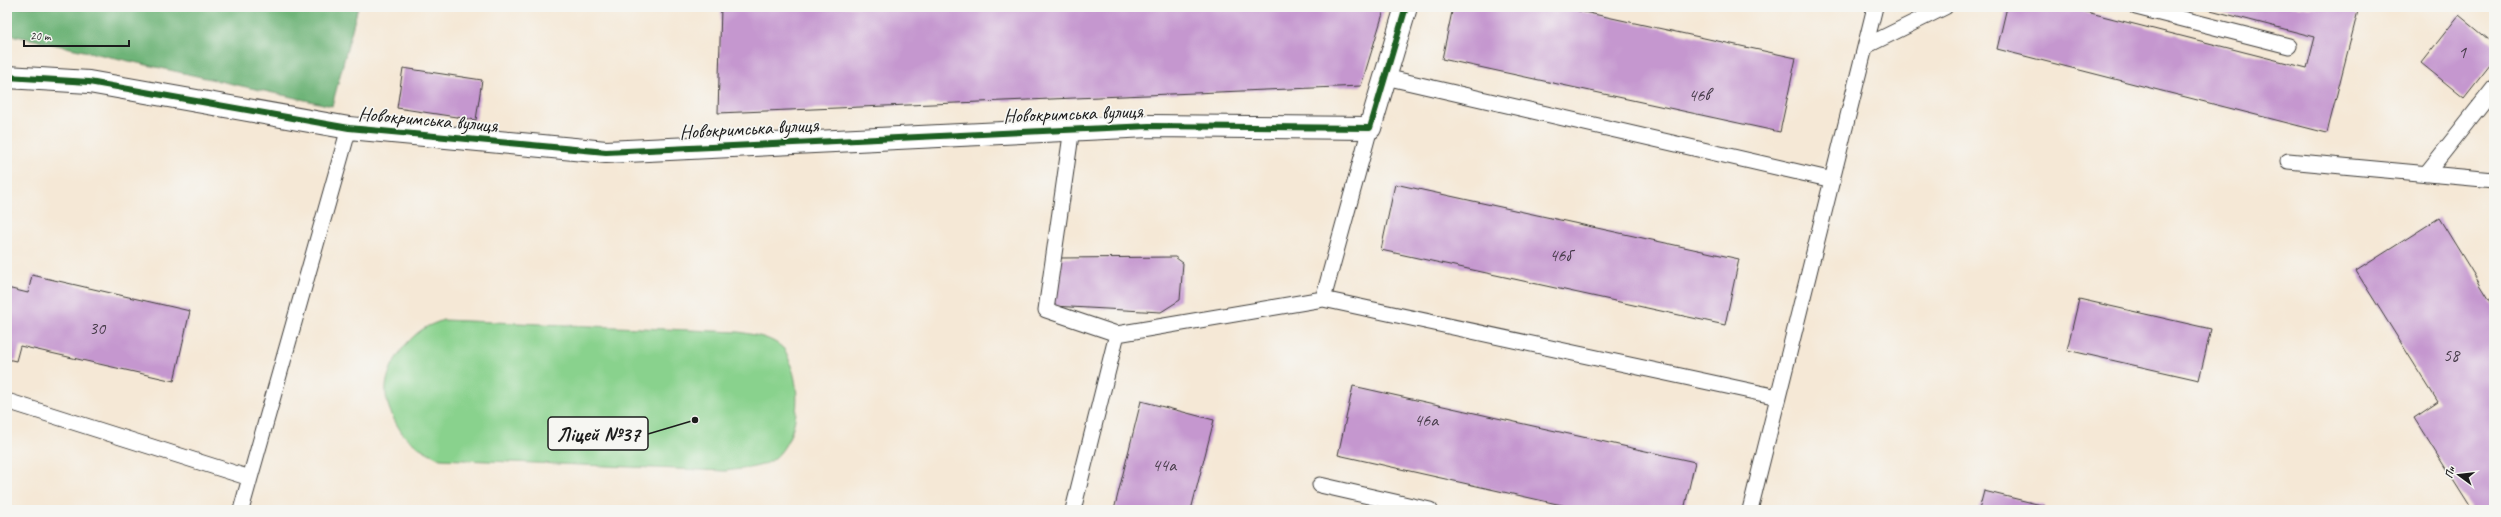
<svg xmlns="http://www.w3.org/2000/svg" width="2501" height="517" viewBox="0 0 2501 517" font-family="Caveat,sans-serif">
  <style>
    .green { fill: #89d28d; stroke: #527754 }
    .forest { fill: #6eb478; stroke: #45684a }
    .building { fill: #c597cf }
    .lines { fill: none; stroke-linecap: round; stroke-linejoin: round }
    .service-casing { stroke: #3d3b38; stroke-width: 17 }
    .minor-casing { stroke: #3d3b38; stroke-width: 24 }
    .service { stroke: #fff; stroke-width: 15 }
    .minor { stroke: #fff; stroke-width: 22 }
    .cycleway-casing { stroke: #f6f6f2; stroke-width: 8 }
    .cycleway { stroke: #1b5e20; stroke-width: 6 }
    .labels { text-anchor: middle; stroke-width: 3.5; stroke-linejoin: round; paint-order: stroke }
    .number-label { font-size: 18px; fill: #463b49 }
    .street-label { font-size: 20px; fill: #1c1c1c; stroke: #f6f6f2 }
    .leader { fill: none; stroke: #1c1c1c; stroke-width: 1.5 }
    .callout-dot { fill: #1c1c1c; stroke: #f6f6f2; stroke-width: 1.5 }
    .callout { fill: #f6f6f2; stroke: #1c1c1c; stroke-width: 1.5 }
    .callout-label { font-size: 21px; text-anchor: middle; font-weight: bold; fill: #1c1c1c }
  </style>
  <rect width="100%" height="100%" fill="#f6f6f2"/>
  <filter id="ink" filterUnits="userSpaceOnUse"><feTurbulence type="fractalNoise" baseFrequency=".025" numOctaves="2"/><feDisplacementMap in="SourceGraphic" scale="8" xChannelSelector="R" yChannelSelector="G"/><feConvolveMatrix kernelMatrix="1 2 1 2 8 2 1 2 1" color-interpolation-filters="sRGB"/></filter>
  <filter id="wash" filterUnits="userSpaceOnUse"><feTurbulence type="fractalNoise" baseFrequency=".012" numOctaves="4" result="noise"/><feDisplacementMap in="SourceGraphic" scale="16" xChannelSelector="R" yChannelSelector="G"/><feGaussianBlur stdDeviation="0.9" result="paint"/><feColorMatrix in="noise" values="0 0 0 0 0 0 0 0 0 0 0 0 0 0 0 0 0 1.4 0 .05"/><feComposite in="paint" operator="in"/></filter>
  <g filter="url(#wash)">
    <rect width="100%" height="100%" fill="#f5e8d6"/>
    <path class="green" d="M443,320l296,12c16,3 33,5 45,17 3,4 5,10 6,14 12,28 9,73 -15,95 -10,10 -36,11 -50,13l-285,-12c-13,-7 -28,-14 -38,-26 -8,-12 -18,-31 -16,-46 2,-22 19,-46 37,-58 6,-4 13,-6 20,-9z"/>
    <path class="forest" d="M7,7h351l-26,99 -325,-72z"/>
    <g id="blocks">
      <path class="building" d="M721,7h664l-24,79 -643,27z
        M1453,7h108l235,51 -16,74 -338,-73z
        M2007,7h60l240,61 8,-31 -116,-30h160l-32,126 -330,-84z
        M2459,15l35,29v16l-30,38 -43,-35z
        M403,68l79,12 -6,40 -79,-12z
        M1395,184l344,75 -14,66 -344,-75z
        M2439,218l55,89v203h-22l-58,-92 24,-16 -82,-131z
        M1175,257l8,6 -3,37 -19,12 -109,-6 8,-48z
        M32,275l158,36 -16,70 -154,-35 -4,15 -9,-2v-71l21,5z
        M2079,299l132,30 -12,51 -132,-30z
        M1353,386l342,76 -11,48h-100l-246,-55z
        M1141,401l73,19 -23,90h-77z
        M1984,491l61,15 -1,4h-65z"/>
    </g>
  </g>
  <g filter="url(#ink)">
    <use href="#blocks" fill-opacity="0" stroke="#3d3b38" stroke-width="1"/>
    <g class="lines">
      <defs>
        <path id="service" d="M2136,7l153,39
          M1866,46l79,-39
          M1385,77l448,103
          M1072,128l-26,182 71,24
          M1370,128l-47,171 455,98
          M2288,161l206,19
          M2426,174l68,-86
          M7,401l243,77 99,-350
          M1320,485l110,25
          M241,510l9,-32
          M1073,510l44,-176 206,-35
          M1750,510l125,-503"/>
        <path id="minor" d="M7,77l82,5 260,46 257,24 543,-26 221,2 36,-121"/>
      </defs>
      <use href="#service" class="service-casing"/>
      <use href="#minor" class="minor-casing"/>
      <use href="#service" class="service"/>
      <use href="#minor" class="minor"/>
      <defs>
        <path id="cycleway" d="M7,77l82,5 260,46 257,24 543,-26 221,2 36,-121"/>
      </defs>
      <use href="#cycleway" class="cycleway-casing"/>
      <use href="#cycleway" class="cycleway"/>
    </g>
  </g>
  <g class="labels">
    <g class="number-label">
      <text x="2462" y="58">1</text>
      <text x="1699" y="101">46в</text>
      <text x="1560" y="261">46б</text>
      <text x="97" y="334">30</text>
      <text x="2451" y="361">58</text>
      <text x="1426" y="426">46а</text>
      <text x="1164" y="471">44а</text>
    </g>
    <g class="street-label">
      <text transform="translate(1073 113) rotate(-2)" y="7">Новокримська вулиця</text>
      <text transform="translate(428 119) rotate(5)" y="7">Новокримська вулиця</text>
      <text transform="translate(749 128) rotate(-3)" y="7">Новокримська вулиця</text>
    </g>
  </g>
  <path class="leader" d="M695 420L648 434"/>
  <circle class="callout-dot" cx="695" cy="420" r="4"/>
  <rect class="callout" x="548" y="417" width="100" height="33" rx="4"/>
  <g class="callout-label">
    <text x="598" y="441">Ліцей №37</text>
  </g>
  <rect width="2501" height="517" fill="none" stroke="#f6f6f2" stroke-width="24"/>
  <g transform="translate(2459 475) rotate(285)" stroke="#f6f6f2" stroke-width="3" paint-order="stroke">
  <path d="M0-3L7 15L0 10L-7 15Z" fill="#1c1c1c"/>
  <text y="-6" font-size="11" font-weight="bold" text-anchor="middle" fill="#1c1c1c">Пн</text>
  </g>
  <path d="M24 40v6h105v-6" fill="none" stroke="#1c1c1c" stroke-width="2"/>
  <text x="30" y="40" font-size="12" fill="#1c1c1c" stroke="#f6f6f2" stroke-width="3" paint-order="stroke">20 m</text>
</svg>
